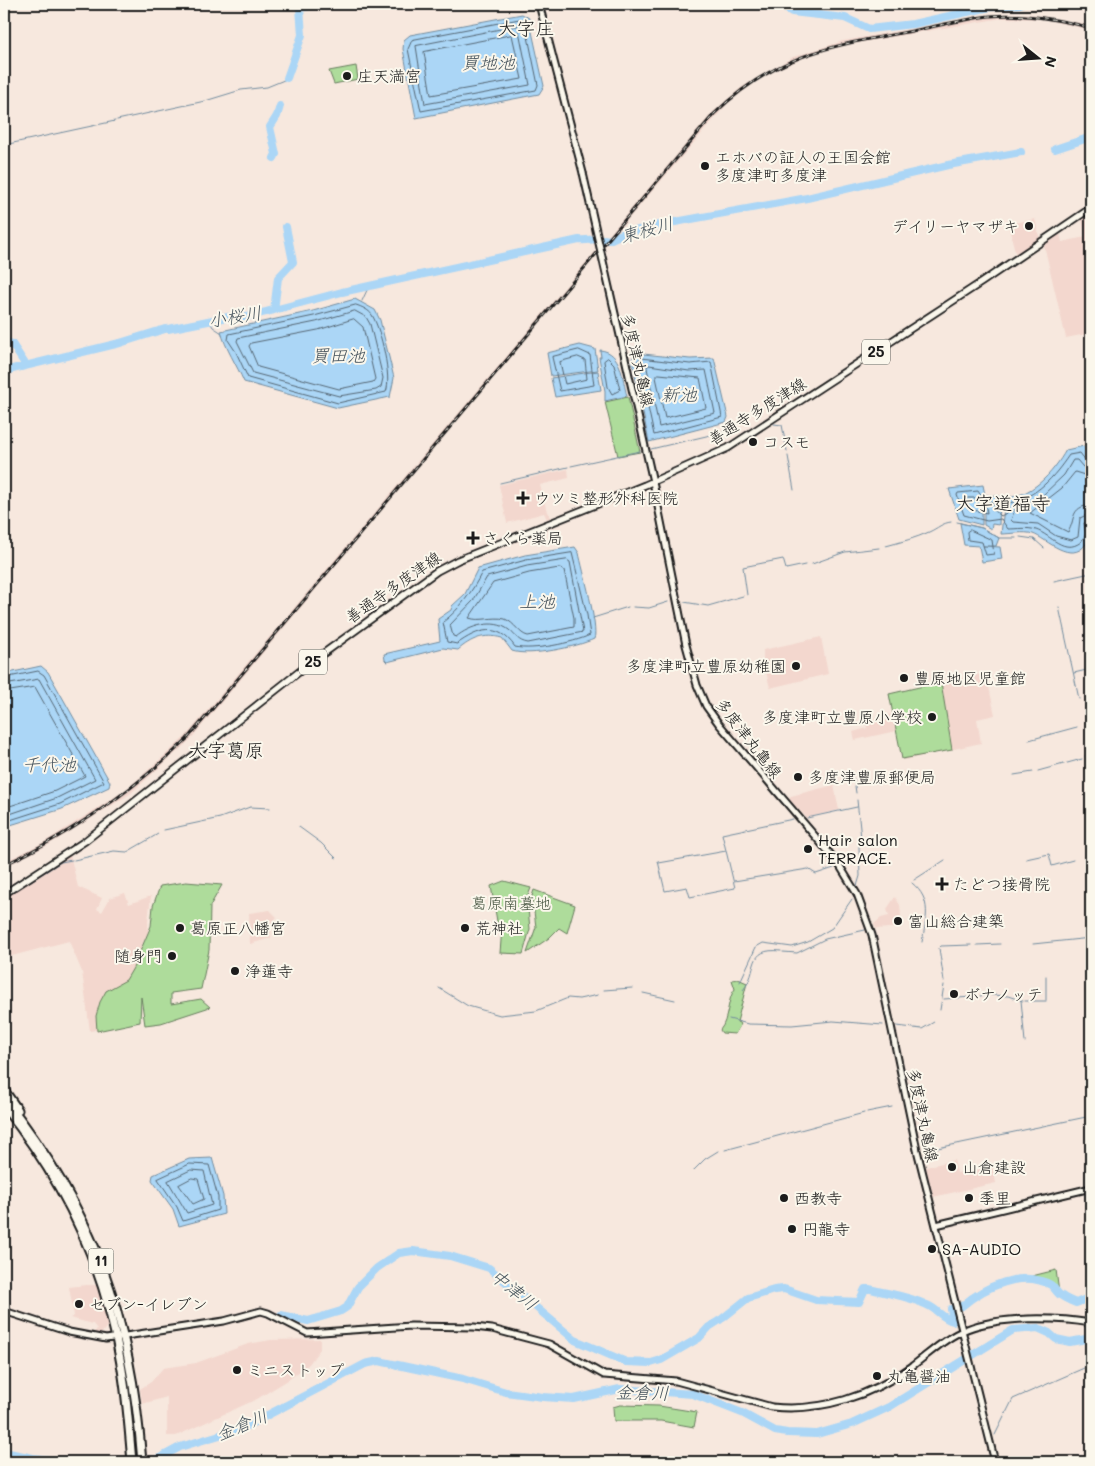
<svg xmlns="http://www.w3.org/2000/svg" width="1095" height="1466" viewBox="0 0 1095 1466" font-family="Mali,'Klee One',sans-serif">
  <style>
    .built { fill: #f3d7ce }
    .green { fill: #aedc9b; stroke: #657c5c }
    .water { fill: #abd6f6; stroke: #728c9f }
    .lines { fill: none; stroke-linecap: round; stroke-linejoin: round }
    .shore { stroke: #556673; stroke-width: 1 }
    .stream { stroke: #728c9f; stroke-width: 1 }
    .river { stroke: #abd6f6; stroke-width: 8 }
    .secondary-casing { stroke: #1c1c1c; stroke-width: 9 }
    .primary-casing { stroke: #1c1c1c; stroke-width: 9 }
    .highway-casing { stroke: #1c1c1c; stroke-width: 11 }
    .secondary { stroke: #fbf7ec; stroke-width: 5 }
    .primary { stroke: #fbf7ec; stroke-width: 5.5 }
    .highway { stroke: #fbf7ec; stroke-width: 7 }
    .rail-casing { stroke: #1c1c1c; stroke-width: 3 }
    .rail { stroke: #fbf7ec; stroke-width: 1; stroke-dasharray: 4; stroke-linecap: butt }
    .secondary-bridge-casing { stroke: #1c1c1c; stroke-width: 9; stroke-linecap: butt }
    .secondary-bridge { stroke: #fbf7ec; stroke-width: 5 }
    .poi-dot { fill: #1c1c1c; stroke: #fbf7ec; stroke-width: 2 }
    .labels { text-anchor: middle; stroke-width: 4; stroke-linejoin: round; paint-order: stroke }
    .shield { fill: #fbf7ec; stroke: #5f5e5a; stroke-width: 1 }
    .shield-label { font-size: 15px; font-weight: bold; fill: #1c1c1c }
    .poi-label { font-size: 16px; fill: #1c1c1c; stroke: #fbf7ec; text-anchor: start }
    .street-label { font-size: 16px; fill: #1c1c1c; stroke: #fbf7ec }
    .park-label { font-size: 16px; fill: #485642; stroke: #fbf7ec }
    .water-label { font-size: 18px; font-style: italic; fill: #47545d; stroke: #fbf7ec }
    .quarter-label { font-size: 19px; fill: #1c1c1c; stroke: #fbf7ec }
  </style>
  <rect width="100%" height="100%" fill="#f7e8de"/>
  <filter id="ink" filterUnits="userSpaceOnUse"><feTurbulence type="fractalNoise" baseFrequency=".02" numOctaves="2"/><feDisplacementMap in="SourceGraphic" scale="10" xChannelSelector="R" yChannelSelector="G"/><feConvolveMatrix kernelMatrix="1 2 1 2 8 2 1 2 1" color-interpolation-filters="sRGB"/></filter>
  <g filter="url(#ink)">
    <path class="built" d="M1029,14l62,11v5l-48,-11 -41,-1 -157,27 -33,9 -34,15 -18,9 -32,25 -193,224 -346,414 -59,53 -82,51 -44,22v-5l42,-21 81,-52 58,-52 528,-625 29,-25 51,-30 50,-16 145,-26z
      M1091,213v120l-25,5 -22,-93 16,-11 2,8 23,-5 -3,-18z
      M1035,219l5,21 -24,15 -8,-31z
      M568,469l1,9 -29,7 7,27 4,5 -4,2 -3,-6 -37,10 -8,-38z
      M821,637l7,37 -58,14 -7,-29v-9z
      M986,673l9,42 -18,4 4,24 -77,17 -8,-29 -41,9 -2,-8 14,-4 -2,-8 28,-6 -4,-20z
      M834,785l5,25 -32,8 -18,-18 2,-4z
      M70,855l8,32 24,11 -5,11 5,3 8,-14 15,-5 4,11 22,-8 -3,24 2,57 -14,14 4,31 -50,9 -8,-59 -13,-31 -65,17v-61z
      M895,897l5,8 2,22 -26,2 -2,-5 7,-6 8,-2 -2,-7z
      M270,910l7,7 -6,6v15l-21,6 -1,-31z
      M954,1160l3,13 36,-6 3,16 -63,14 -7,-30z
      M86,1285h11l11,40 -8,10 -7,-1 4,-5 -4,-5 -23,-6 4,-2 -5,-29z
      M320,1339v10l-11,15 -21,16 -31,19 -81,37h-9v-39l-25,7 -2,-15 11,-7 12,-14 33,-5 52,-19 23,-4z"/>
    <path class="green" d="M356,66l2,13 -24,5 -5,-13z
      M628,397l12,55 -22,4 -13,-54z
      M941,682l11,68 -50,9 -13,-65z
      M504,881l27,7 -4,10 3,31 -7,25 -23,-1 2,-25 -4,-1 -7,-41z
      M186,882l36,3 -12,21 -1,44 -8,39 -30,4v11l30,-5 9,8 -49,16 -16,2 -4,-28 -1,25 -43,9 -1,-15 4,-14 6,-11 20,-11 7,-12 18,-42 2,-20 7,-20z
      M534,890l41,15 -8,28 -8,-5 -10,10 -22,15 9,-26 -4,-31z
      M738,979l9,4 -10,39 4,2 -6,10 -13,-1 -2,-3c9,-10 7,-32 15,-41l-3,-9z
      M1056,1270l3,23 -10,-9 -18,-6 1,-2z
      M620,1405l39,1 38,6 -3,15 -33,-6h-47l-1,-14z"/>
    <path class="water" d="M522,14l7,4 15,68 -5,8 -123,24 -13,-69 1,-9 6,-5z
      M355,299l20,11 5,10 14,58 -4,19 -52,11 -94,-26c-7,-17 -19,-34 -23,-51l92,-20z
      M580,345l15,4 3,21 -47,6 -4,-23z
      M600,350c22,2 22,28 27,46l-22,5v-10l-6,-34h2z
      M634,353l56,6 24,-1 14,59 -2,5 -77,20 -17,-82z
      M598,371l3,19 -46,7 -4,-19z
      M1084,446l7,16v60c-5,6 1,15 -5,22 -15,21 -39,-5 -53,-10 -9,-3 -22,0 -32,0l3,-26 -4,-2 2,-8c29,0 51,-25 64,-48z
      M983,485l2,10 -3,2v28l-23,-6 -10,-30z
      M987,495l13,1 -1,29 -7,-1 -1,5 -7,-4v-28z
      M960,523l22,5 17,10 -3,8h-13l17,1 2,12 -20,3 -3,-16 -15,-1z
      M575,547l4,6c3,15 20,75 15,86 -17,8 -64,18 -82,12l-10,-13c-18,-5 -31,1 -44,12l-15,-2 -56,14 -2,-2 -1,-6 56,-13 -2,-22 13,-9 1,-4 13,-12 13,-26 47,-13z
      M41,666l7,6 62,110 -1,5 -47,22 -58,18v-153z
      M212,1158l11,38 1,18 -45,12 -6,-17 -21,-29 1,-5 36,-16z"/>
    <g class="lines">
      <path class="shore" d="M521,19l4,3 13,63 -2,5 -115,21 -13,-62 4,-9z
        M518,26l12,59 -105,19 -9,-58z
        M512,35l10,44 -91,16 -7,-43z
        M356,305c6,2 13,5 16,10 9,14 20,63 14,77l-48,11 -90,-25 -12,-26 -8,-12 1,-6 85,-18z
        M355,311l11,6 4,7 13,54 -2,9 -5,3 -37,6 -86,-23 -16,-32 1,-3 78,-16z
        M354,319l9,8 12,52 -2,3 -34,7 -81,-22 -9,-21 2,-3 67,-13z
        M579,350l11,5 4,30 -34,6 -8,-34z
        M578,357l7,3 2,19 -22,5 -5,-22z
        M608,358l6,6 6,26 -8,4 -4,-7 -4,-26z
        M641,358l49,6 21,-2 11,55 -68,18 -16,-74z
        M649,365l40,6 17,-1 9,43 -56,14 -12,-59z
        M659,374l41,4 6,30 -41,10 -9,-41z
        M1091,463l-5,-2 -6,-8 -11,2c-15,22 -32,42 -60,48l-1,9 -7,4 -7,-6 -1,-8 -10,-3 -5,-8 -20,2 -1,2 7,20 23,6 14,-2 7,10c9,0 19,-2 28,1 15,5 28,25 45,12l5,-8 -2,-11 7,-4
        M1091,469l-8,-2 -6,-7h-4l-9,15 -21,20 -28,14 -4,11 2,2 25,2 18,12 15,4 7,-3 2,-19 11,-5
        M1091,477l-16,-5 -13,16 -32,25 38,19c8,-12 1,-25 23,-27
        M967,498h7l5,6 7,3 1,6 -19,-4 -3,-8z
        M970,530l22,10 2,14 -8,1 -4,-13 -14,-2 -1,-8z
        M572,553l15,62 3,20c-17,8 -57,16 -75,12 -17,-25 -37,-18 -58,-3l-10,-2 -4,-20c17,-13 29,-30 39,-50l44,-12z
        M567,560l3,2 13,70 -55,11c-11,-2 -11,-7 -19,-13 -15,-12 -40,-4 -53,7l-3,-1 -3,-11 23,-24 14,-24 40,-11z
        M561,568l3,2 10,48v9l-46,9c-9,-2 -13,-13 -23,-17 -12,-3 -25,3 -36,-1l24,-35 36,-10z
        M4,678l34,-7 6,4 60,107 -44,22 -56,18
        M4,685l35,-6 56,100 -38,19 -53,18
        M4,692l31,-5 50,89 -30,15 -51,17
        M190,1164l19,1 9,32v13l-35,11 -6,-14 -19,-28z
        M191,1170l13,1 8,34 -25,8 -19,-32z
        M192,1178l6,1 6,20 -11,5 -14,-19z"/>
      <path class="stream" d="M287,79v-1
        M117,120l88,-19 36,-11 26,-3 17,-7
        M4,145l111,-24
        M362,301l6,-13
        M210,322l3,5 9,6
        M774,424l8,1 5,26
        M651,449l85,-20
        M788,456l6,34
        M571,466l69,-15
        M500,483l68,-16
        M957,522l25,6 17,10h17
        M1020,537l14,2 10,9
        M886,546c15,-4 30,-8 43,-14 9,-4 13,-9 22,-10
        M812,564l33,-12 34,-4
        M1054,581l37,-8
        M747,595l-4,-28 40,-8 3,10 19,-4
        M684,602l24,4 35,-10
        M633,607l16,1 19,-6
        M1059,607l20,92
        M593,618l35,-11
        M1074,673l17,-4
        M1029,740l48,-13
        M1085,756l6,-1
        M1038,771l44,-12
        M1014,775l19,-3
        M854,779l2,14
        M807,818l50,-11
        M299,827l22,16 15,15
        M164,830l56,-12 30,-11 20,1
        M1026,859l23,-5 3,12 21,-6
        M74,860l40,-9 13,1 31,-18
        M658,861l7,30 22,-4 3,10 45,-9 -13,-54 71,-15
        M659,863l67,-12
        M847,865l13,-2
        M914,880l31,-20
        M734,881l74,-12 8,5 18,-6
        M912,883c21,17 14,36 10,59
        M857,886l3,-10 -1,-29 2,-9 -4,-38
        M4,898l57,-36 11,-2
        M1033,944l58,-6
        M977,945l23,-1
        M783,952l14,1 28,-14 40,-9
        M1046,976v24
        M944,981l-5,-33 2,-2 30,-1
        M740,982l16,-35 7,-4 29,4 16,-5 24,-14 20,-29
        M439,988l29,18 32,9 36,-4 32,-13 11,1 19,-4
        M604,990l28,-2
        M743,990c17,-19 2,-43 38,-39
        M643,993l32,7
        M991,995l17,1 15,5
        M980,996l6,-1
        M944,999l28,-2
        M1021,1000l4,42
        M1025,1001h21
        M940,1010l4,-25
        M729,1019l19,5 44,1 41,-4 50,4
        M897,1026l25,3 12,-7
        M867,1112l25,-5
        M725,1150l139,-37
        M928,1150l163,-34
        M694,1170l11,-11 13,-8
        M995,1435l18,-36 78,-34
        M985,1460v2"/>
      <path class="river" d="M779,4l13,8 53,6 24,11 44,-5 77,-17 30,-3
        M287,78l15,-43 -2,-27 18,-4
        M1055,149l30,-10
        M274,158l2,-4 -6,-27 7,-11 3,-10
        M274,310l68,-18 237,-52c10,1 21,-3 30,0l13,-6 42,-10 143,-26 141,-33 73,-13
        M168,329l60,-12 14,1 32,-8 4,-32 15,-16 -7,-35
        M4,341l8,3 13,20
        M4,371l116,-28 45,-14
        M962,1306c22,-19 60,-37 89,-21 4,3 6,9 11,11 4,3 9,5 14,7l15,-6
        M281,1315l27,6 33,-10 6,-4 11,-20 19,-19 22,-15 14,-2 37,5 39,12 86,72 51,22 25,1 10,-3 38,-22 10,-11 11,-7
        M723,1318l25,-20 26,-8 10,-1 32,11 43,2 6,-13h5c19,5 38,7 57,16 10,4 15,13 26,16l-2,-12
        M4,1452l29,6 35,4
        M152,1462l28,-15 63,-19 122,-64 14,-3 84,18 43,13 37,5 31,2 46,-10 73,5 49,19 33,18 12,2 30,1 35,-10 37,-17 124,-77 25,-2 11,5 7,6 14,3 21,-4"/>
      <defs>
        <path id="secondary" d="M539,4l44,169
          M616,318l37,164 33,163 11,40 9,21 13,18 119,139 19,31 15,41 45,215 78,312
          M936,1225l155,-37
          M4,1311l65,21 37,7 118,-18 37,-10 7,2 39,20 104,-7 63,1 18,2 57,15 55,31 72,6 96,26c49,5 99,-11 139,-40 18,-13 35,-30 56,-38 34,-13 89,-12 124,-6"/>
        <path id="primary" d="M4,894l81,-53 224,-177 128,-93 21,-11 187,-75 83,-37 254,-166 109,-74"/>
        <path id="highway" d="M4,1090l14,20
          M4,1098c91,115 127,218 138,364
          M4,1107c61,75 101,161 117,257 6,32 8,65 11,98"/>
      </defs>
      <use href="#secondary" class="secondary-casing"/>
      <use href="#primary" class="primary-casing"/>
      <use href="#highway" class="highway-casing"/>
      <use href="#secondary" class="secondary"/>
      <use href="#primary" class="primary"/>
      <use href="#highway" class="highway"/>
      <defs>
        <path id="rail" d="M4,865c68,-32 129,-74 183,-126l527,-625c62,-60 116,-68 198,-83 26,-5 52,-12 78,-15 34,-3 68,3 101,12"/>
      </defs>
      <use href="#rail" class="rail-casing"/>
      <use href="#rail" class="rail"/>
      <defs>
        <path id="secondary-bridge" d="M583,173l33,145"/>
      </defs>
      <use href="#secondary-bridge" class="secondary-bridge-casing"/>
      <use href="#secondary-bridge" class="secondary-bridge"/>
    </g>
  </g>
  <g class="poi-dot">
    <circle cx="347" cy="76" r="5"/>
    <circle cx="705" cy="166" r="5"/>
    <circle cx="1029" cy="226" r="5"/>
    <circle cx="753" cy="442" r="5"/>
    <path d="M520.5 490.5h5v5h5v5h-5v5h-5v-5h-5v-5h5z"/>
    <path d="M470.5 530.5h5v5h5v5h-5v5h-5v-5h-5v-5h5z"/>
    <circle cx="796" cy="666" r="5"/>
    <circle cx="904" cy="678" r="5"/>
    <circle cx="932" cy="717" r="5"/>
    <circle cx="798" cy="777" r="5"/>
    <circle cx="808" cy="849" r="5"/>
    <path d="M939.5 876.5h5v5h5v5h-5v5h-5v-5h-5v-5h5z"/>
    <circle cx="898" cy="921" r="5"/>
    <circle cx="180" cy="928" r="5"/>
    <circle cx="465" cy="928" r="5"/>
    <circle cx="172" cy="956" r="5"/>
    <circle cx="235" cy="971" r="5"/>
    <circle cx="954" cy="994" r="5"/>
    <circle cx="952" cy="1167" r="5"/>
    <circle cx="784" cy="1198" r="5"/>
    <circle cx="969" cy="1198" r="5"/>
    <circle cx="792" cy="1229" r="5"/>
    <circle cx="932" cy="1249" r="5"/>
    <circle cx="79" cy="1304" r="5"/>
    <circle cx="237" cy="1370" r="5"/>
    <circle cx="877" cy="1376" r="5"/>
  </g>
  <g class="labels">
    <g class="shield">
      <rect x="862" y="339.5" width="28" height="25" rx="4"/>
      <rect x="299" y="649.5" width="28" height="25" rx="4"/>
      <rect x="88.5" y="1248.5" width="25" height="25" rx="4"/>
    </g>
    <g class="shield-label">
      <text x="876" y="357">25</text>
      <text x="313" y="667">25</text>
      <text x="101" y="1266">11</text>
    </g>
    <g class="poi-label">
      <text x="357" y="82">庄天満宮</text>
      <text x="715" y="163">エホバの証人の王国会館<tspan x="715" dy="18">多度津町多度津</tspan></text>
      <text x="1019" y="232" text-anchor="end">デイリーヤマザキ</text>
      <text x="763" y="448">コスモ</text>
      <text x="534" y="504">ウツミ整形外科医院</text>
      <text x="483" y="544">さくら薬局</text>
      <text x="786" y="672" text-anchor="end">多度津町立豊原幼稚園</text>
      <text x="914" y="684">豊原地区児童館</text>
      <text x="922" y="723" text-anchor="end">多度津町立豊原小学校</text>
      <text x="808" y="783">多度津豊原郵便局</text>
      <text x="818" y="846">Hair salon<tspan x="818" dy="18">TERRACE.</tspan></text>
      <text x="953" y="890">たどつ接骨院</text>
      <text x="908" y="927">富山総合建築</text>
      <text x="190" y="934">葛原正八幡宮</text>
      <text x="475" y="934">荒神社</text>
      <text x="162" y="962" text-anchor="end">随身門</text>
      <text x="245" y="977">浄蓮寺</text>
      <text x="964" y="1000">ボナノッテ</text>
      <text x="962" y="1173">山倉建設</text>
      <text x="794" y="1204">西教寺</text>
      <text x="979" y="1204">季里</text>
      <text x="802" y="1235">円龍寺</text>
      <text x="942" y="1255">SA-AUDIO</text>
      <text x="89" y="1310">セブン-イレブン</text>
      <text x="247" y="1376">ミニストップ</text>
      <text x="887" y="1382">丸亀醤油</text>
    </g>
    <g class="street-label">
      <text transform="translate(638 360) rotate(77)" y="6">多度津丸亀線</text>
      <text transform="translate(757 411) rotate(-32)" y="6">善通寺多度津線</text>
      <text transform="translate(393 587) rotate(-35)" y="6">善通寺多度津線</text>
      <text transform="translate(749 738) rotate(52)" y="6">多度津丸亀線</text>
      <text transform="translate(923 1115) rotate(78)" y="6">多度津丸亀線</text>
    </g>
    <g class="park-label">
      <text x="511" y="909">葛原南墓地</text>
    </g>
    <g class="water-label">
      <text x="488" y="69">買地池</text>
      <text transform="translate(647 230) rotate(-15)" y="6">東桜川</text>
      <text transform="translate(235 317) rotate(-9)" y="6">小桜川</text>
      <text x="338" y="362">買田池</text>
      <text x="679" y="401">新池</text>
      <text x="537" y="608">上池</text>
      <text x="49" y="771">千代池</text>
      <text transform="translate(514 1290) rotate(39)" y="6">中津川</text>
      <text transform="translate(642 1393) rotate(1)" y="6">金倉川</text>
      <text transform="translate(242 1425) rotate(-22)" y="6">金倉川</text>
    </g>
    <g class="quarter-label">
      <text x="526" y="35">大字庄</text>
      <text x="1003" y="510">大字道福寺</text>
      <text x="226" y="757">大字葛原</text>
    </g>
  </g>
  <rect width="1095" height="1466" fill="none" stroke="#fbf7ec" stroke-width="20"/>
  <rect x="10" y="10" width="1075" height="1446" fill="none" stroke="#1c1c1c" stroke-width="2" filter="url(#ink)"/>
  <g transform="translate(1038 58) rotate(107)" stroke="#fbf7ec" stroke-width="4" paint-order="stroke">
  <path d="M0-4L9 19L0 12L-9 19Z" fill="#1c1c1c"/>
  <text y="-8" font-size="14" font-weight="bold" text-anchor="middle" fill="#1c1c1c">N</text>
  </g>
</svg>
